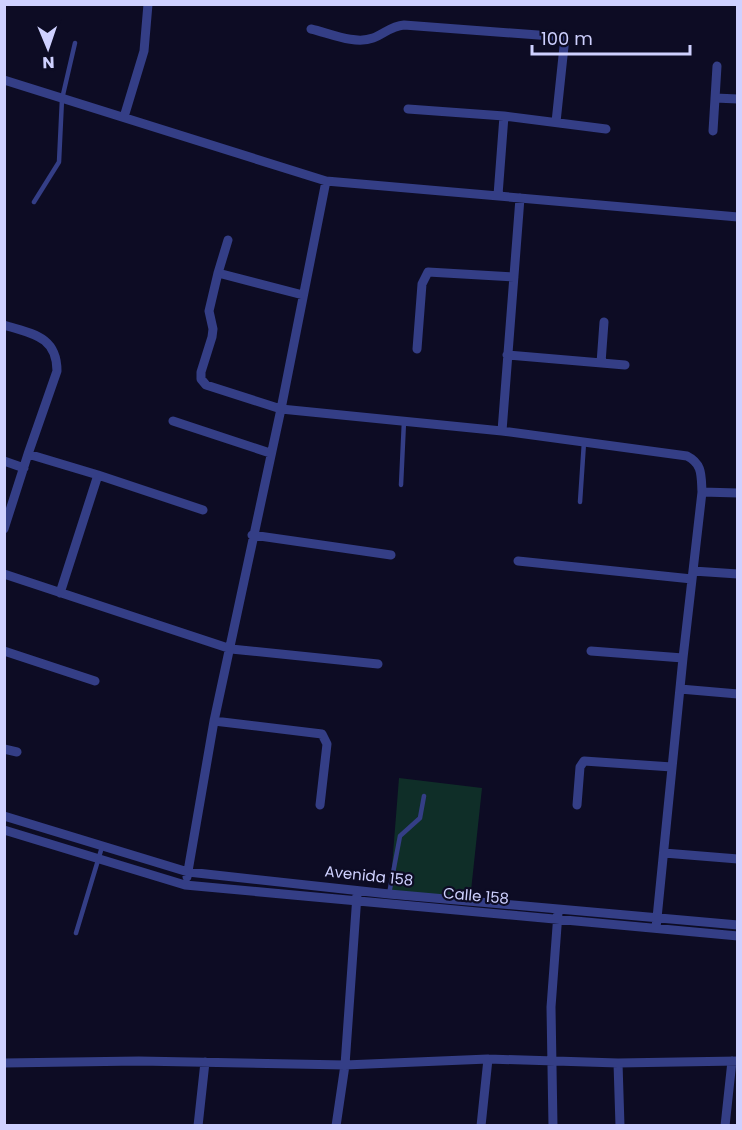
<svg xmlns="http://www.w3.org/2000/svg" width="742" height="1130" viewBox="0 0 742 1130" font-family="Poppins,sans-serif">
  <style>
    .green { fill: #0f2e28 }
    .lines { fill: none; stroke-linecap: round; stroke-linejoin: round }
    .service { stroke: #343e86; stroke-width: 4.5 }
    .minor { stroke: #343e86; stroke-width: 9 }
    .labels { text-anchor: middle; stroke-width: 4.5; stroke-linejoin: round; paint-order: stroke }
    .street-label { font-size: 15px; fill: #cfd1ff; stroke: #0d0c24 }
  </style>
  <rect width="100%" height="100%" fill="#0d0c24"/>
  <path class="green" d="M399,778l83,10 -12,112 -80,-8z"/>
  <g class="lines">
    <path class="service" d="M34,202l25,-40 3,-63 13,-56
      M401,485l3,-64
      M580,502l4,-60
      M389,894l11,-58 20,-18 4,-22
      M76,933l26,-86"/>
    <path class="minor" d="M311,29c18,4 44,16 62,9 11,-4 18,-12 31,-13l161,12 -9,85
      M4,80l322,101 412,36
      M715,98l23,1
      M408,109l96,7 102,13
      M124,117l20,-66 4,-47
      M713,131l4,-65
      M498,195l6,-79
      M218,273l10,-33
      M303,295l-85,-22 -9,38 4,18 -1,8 -11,35v7l5,6 75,24 221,22 185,25c16,8 14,20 15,36l-19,166 -27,270
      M4,325c28,9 53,11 53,46l-29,83 -24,75
      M417,349l5,-65 6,-12 86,5
      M507,355l118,10
      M601,363l3,-41
      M173,421l97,32
      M502,431l18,-233
      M28,454l70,21 105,35
      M4,461l20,7
      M702,492l36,1
      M252,535l139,20
      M518,561l174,18
      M693,571l45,3
      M4,574l227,75 147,15
      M60,593l38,-118
      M4,651l91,30
      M591,651l92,7
      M680,689l58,5
      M214,721l108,13 5,10 -7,61
      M4,749l13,3
      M577,805l3,-38 4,-6 88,6
      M4,816l184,56 201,22 349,31
      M4,830l181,55 553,51
      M664,853l74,6
      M187,877l27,-156 67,-312 45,-228
      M4,1063l135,-2 206,4 143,-6 130,4 120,-2
      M618,1063l2,63
      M198,1126l7,-64
      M336,1126l9,-61 12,-170
      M481,1126l7,-67
      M553,1126l-2,-119 7,-94
      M725,1126l7,-65"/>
  </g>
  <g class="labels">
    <g class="street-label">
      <text transform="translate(369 876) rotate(6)" y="5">Avenida 158</text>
      <text transform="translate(476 896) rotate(5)" y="5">Calle 158</text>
    </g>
  </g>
  <rect width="742" height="1130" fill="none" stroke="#cfd1ff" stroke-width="12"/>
  <g transform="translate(48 48) rotate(178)" stroke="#0d0c24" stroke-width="4.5" paint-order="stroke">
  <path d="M0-4.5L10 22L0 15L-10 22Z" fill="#cfd1ff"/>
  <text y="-9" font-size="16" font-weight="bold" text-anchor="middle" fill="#cfd1ff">N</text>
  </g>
  <path d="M532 45v9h158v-9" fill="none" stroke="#cfd1ff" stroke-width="3"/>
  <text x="541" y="45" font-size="18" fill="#cfd1ff" stroke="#0d0c24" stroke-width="4.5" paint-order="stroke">100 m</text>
</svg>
